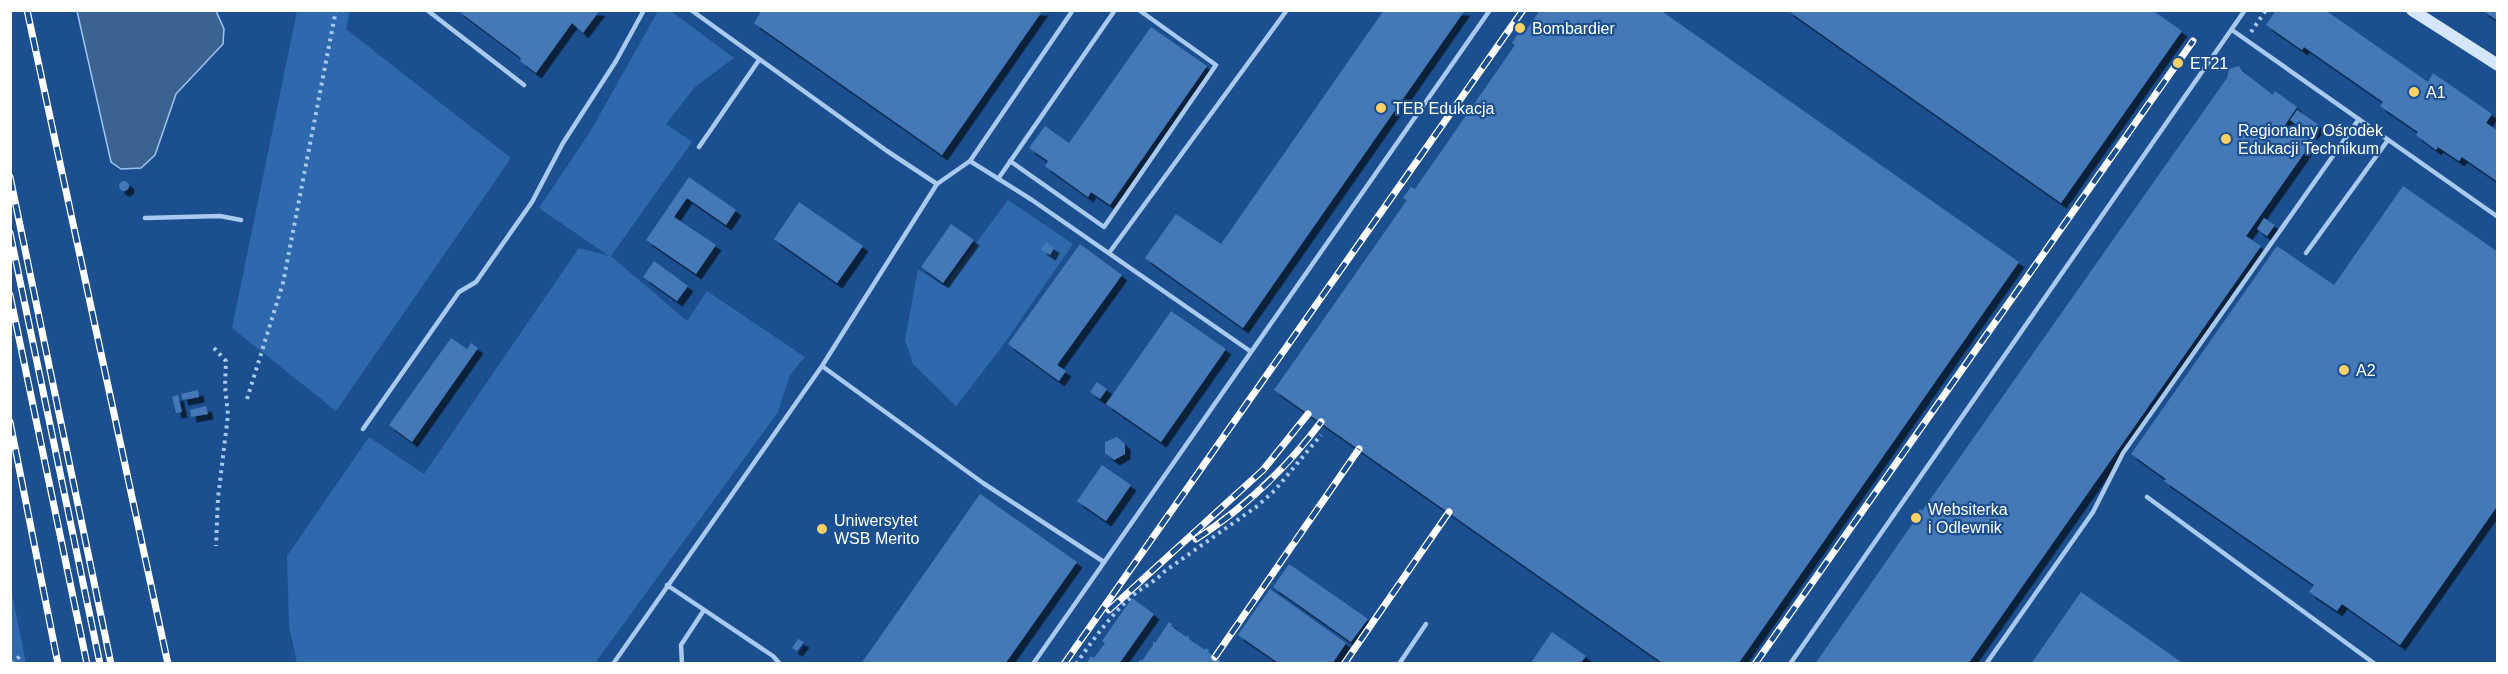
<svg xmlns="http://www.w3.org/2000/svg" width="2508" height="674" viewBox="0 0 2508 674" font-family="Arial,sans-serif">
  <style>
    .green { fill: #2e69ad }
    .water { fill: #3c6290; stroke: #9cc4f0; stroke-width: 1.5 }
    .building { fill: #4478b7; filter: url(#shadow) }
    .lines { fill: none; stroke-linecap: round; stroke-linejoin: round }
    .path { stroke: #a9c9ee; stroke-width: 4; stroke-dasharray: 3 4.5; stroke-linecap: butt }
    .lane { stroke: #a9c9ee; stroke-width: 4.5 }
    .secondary { stroke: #d6e6fa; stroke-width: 12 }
    .rail-casing { stroke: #fff; stroke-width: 7 }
    .rail { stroke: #1b4f8f; stroke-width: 4.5; stroke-dasharray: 14; stroke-linecap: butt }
    .poi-dot { fill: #ffd166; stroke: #1b4f8f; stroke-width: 2 }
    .labels { text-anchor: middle; stroke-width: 4.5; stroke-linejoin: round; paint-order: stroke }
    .poi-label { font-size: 16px; fill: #fff; stroke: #1b4f8f; text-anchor: start }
  </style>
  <defs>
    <filter id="shadow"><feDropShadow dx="5.5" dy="5.5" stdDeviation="0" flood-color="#0009"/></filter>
  </defs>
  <rect width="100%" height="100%" fill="#1b4f8f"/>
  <path class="green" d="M297,11h53l-4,18 165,129 -175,253 -104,-83z
    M658,11h13l63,47 -39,29 -29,37 26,18 -81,114 76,65 20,-30 98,66 -15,18 -12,37 -183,251h-298l-8,-37 -2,-70 82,-119 55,37 155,-226 30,8 -70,-48 51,-76z
    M1008,200l65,44 -72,104 -45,58 -43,-42 -8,-24 13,-71 26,17z
    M10,583l16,80h-15z"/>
  <path class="water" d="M77,11h139l8,18 -1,15 -47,50 -21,61 -14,13 -20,1 -10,-7z"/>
  <path class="building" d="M457,10h143l-17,23 -11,-10 -36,50 -16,-12 1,-3z
    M762,10h281l-101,145 -188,-132z
    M1384,10h81l-222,318 -98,-70 31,-44 45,30z
    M1540,10h120l359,252 -281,402h-74l-390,-274 133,-190 -4,-2 8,-11 4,2 100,-144 -3,-2 7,-11 4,3z
    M1787,10h365l30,21 -121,172z
    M2276,10h53l-1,2 100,70 5,-9 59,41 -6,9 12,8v51l-36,-25 -3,4 -21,-14 -2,3 -20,-15 2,-3 -38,-26 3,-4 -79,-55 -2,3 -36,-25z
    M2482,10h16v11z
    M1151,27l56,39 -97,139 -19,-13 -3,5 -43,-31 3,-5 -19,-13 16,-22 24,17z
    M2239,66l3,5 31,24 2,-4 22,16 -12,18 27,17 -66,94 15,10 -293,418h-153l100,-144 -2,-2 7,-9 2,2 305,-433 2,-9z
    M2297,110l22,15 -7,10 -22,-15z
    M689,177l47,33 -10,15 -39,-27 -13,19 42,28 -20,29 -50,-34z
    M119 186a5 5 0 1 1 10 0a5 5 0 1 1-10 0Z
    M2403,186l95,66v253l-98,140 -58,-41 -5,7 -28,-19 5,-7 -150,-104 2,-2 -35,-25 146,-208 57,39z
    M799,202l64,44 -26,37 -63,-44z
    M2264,218l11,7 -8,11 -10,-7z
    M951,224l23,16 -31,43 -22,-16z
    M1046,242l8,6 -4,7 -9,-6z
    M1080,244l42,31 -65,90 9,6 -7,10 -51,-37z
    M654,261l34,25 -11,15 -34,-24z
    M1171,311l55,38 -65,93 -55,-38z
    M451,338l16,11 4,-6 7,5 -66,94 -23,-17z
    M1097,382l10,7 -7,10 -10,-7z
    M198,390l1,7 -16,3 -2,-6z
    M178,395l4,17 -6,1 -4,-16z
    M206,406l2,8 -17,3 -1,-7z
    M1117,437l8,7v10l-11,6 -9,-7v-11z
    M1102,465l29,20 -25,36 -29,-20z
    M980,494l97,68 -72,102h-144z
    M1289,564l79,55 -17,23 -78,-55z
    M1270,589l76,54 -14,21h-52l-42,-29z
    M2081,592l103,72h-153z
    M1132,598l22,16 -35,50h-33l5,-8 3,2 11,-15 -3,-2z
    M1169,622l3,2 -1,2 15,11 2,-2 1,4 16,11 1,-2 3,2 -1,2 17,12h-87l2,-4 2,1 11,-16v-4l2,2z
    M1552,632l34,24 -6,8h-50z
    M798,639l6,3 -7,9 -5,-3z"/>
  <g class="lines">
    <path class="path" d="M2251,32l15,-22
      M214,348l12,13 -1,25 3,29 -10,83 -2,48
      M247,399l36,-116 53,-273
      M12,664l8,-8
      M1076,664c17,-24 34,-48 55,-67 11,-10 23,-14 34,-26l91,-64 19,-17 46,-55"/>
    <path class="lane" d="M427,10l97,75
      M691,10l196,141 50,33 -115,182 161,117 121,79
      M2232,30l266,187
      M699,147l60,-87
      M970,161l62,39 218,151
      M1010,161l94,66 112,-162 -77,-55
      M998,179l117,-169
      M937,184l33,-23 103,-151
      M145,218l75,-2 21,4
      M1109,253l178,-243
      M2306,253l82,-113
      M363,429l96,-137 17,-10 56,-80 31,-59 53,-82 28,-51
      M2147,497l228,167
      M667,585l106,71 7,8
      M613,664l209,-298
      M682,664l-1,-19 23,-35
      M1033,664l457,-654
      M1399,664l27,-40
      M1790,664l455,-654
      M1986,664l107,-152 30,-59 236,-334"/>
    <path class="secondary" d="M2412,10l86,55"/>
    <defs>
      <path id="rail" d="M27,10l141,654
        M10,177l101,487
        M10,233l90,431
        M10,295l77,369
        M10,422l48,242
        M1196,539c50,-32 89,-69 125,-117
        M1109,610l154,-140 45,-56
        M1215,657l144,-208
        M1064,664l459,-654
        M1344,664l105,-152
        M1755,664l438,-623"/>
    </defs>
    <use href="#rail" class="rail-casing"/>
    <use href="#rail" class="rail"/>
  </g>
  <g class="poi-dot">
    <circle cx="1520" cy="28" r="6"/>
    <circle cx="2178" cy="63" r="6"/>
    <circle cx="2414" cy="92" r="6"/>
    <circle cx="1381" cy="108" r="6"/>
    <circle cx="2226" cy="139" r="6"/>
    <circle cx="2344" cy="370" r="6"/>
    <circle cx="1916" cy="518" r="6"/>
    <circle cx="822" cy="529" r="6"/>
  </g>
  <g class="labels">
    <g class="poi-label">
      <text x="1532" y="34">Bombardier</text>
      <text x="2190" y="69">ET21</text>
      <text x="2426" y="98">A1</text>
      <text x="1393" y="114">TEB Edukacja</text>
      <text x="2238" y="136">Regionalny Ośrodek<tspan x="2238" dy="18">Edukacji Technikum</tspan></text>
      <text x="2356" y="376">A2</text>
      <text x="1928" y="515">Websiterka<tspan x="1928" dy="18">i Odlewnik</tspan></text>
      <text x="834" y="526">Uniwersytet<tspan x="834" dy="18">WSB Merito</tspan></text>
    </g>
  </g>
  <rect width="2508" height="674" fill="none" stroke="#ffffff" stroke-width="24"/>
</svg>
